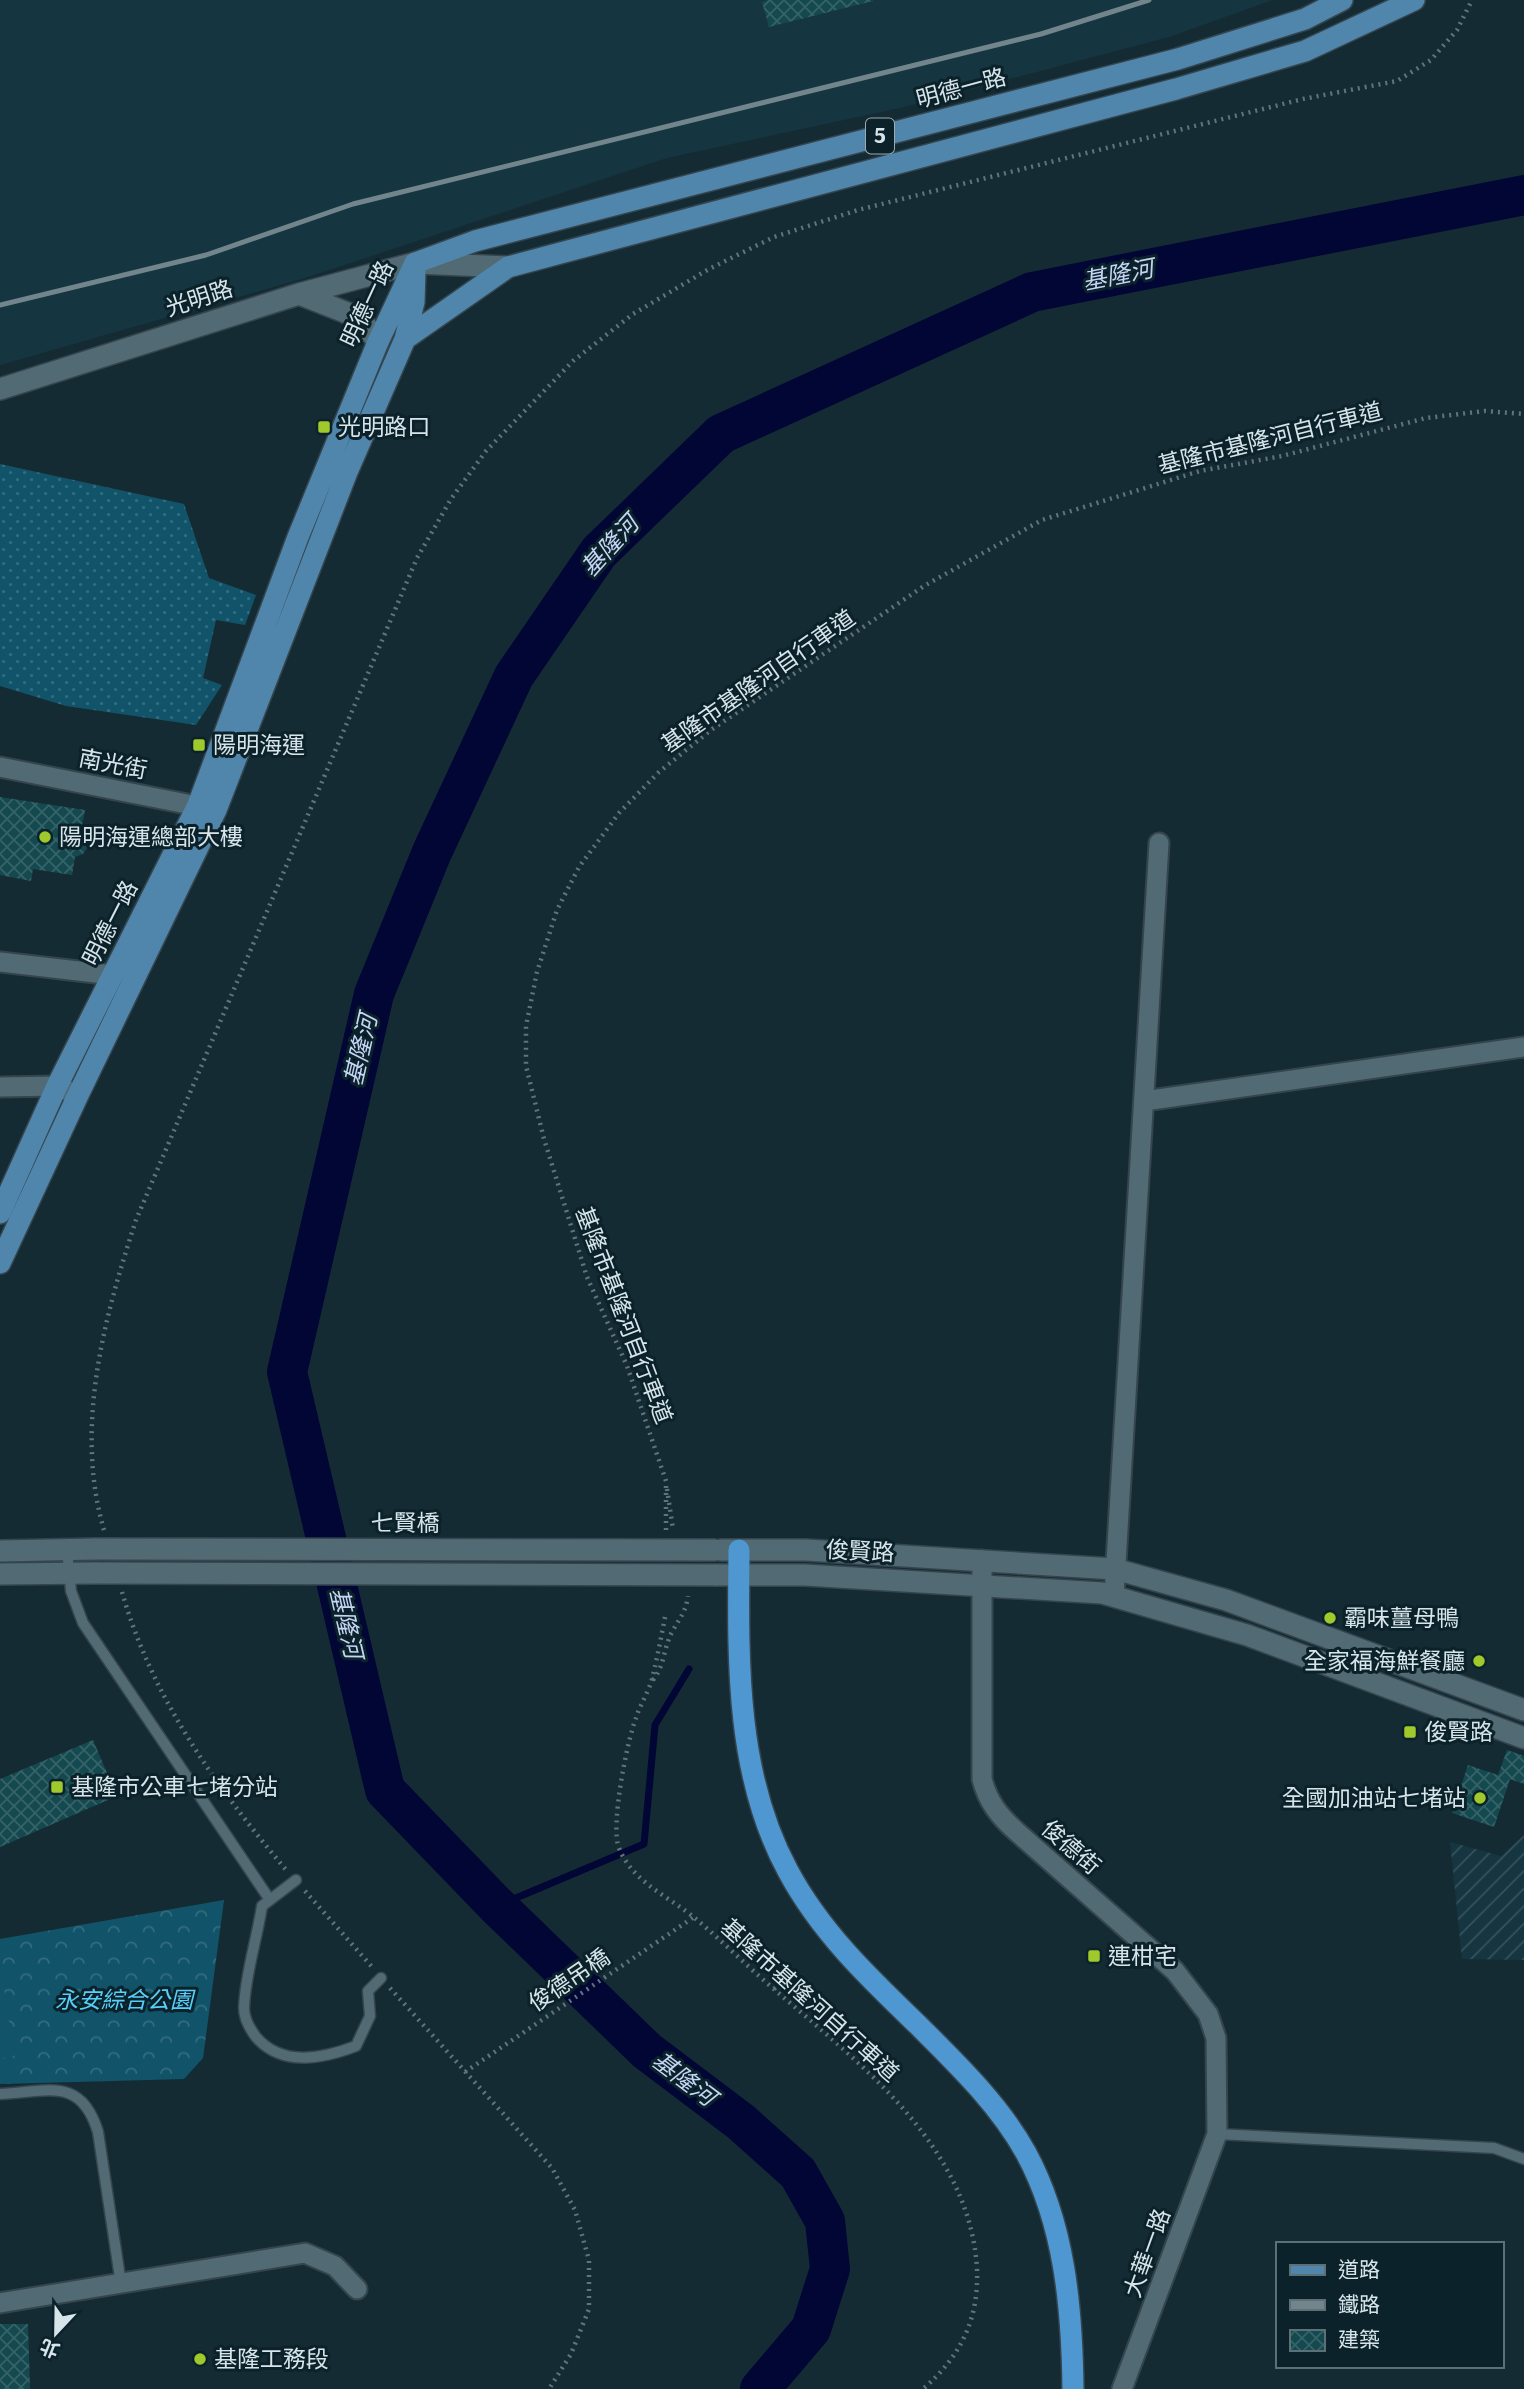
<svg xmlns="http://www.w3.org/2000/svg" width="1524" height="2389" viewBox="0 0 1524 2389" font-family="Literata,'Noto Sans TC',serif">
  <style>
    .built { fill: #153540 }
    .industrial { fill: url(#industrial-furrows) }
    .grass { fill: url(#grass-dots) }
    .forest { fill: url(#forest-crowns) }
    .garden { fill: #115469 }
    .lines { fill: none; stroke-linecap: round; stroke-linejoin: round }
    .stream { stroke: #010635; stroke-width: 7 }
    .river { stroke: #010635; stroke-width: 40 }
    .building { fill: url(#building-cross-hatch) }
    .lane-casing { stroke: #34454d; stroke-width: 13 }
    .street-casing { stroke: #34454d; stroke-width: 23 }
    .secondary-casing { stroke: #34454d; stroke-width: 24 }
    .primary-casing { stroke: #34454d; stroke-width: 24 }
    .highway-casing { stroke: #34454d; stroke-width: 24 }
    .path { stroke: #61747b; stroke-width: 4.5; stroke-dasharray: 2 5; stroke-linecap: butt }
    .lane { stroke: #526a74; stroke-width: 10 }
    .street { stroke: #526a74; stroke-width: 19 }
    .secondary { stroke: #526a74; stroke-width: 21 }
    .primary { stroke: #5085ac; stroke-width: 21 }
    .highway { stroke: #4f97d1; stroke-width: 21 }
    .rail { stroke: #73858c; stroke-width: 5 }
    .secondary-bridge-casing { stroke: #34454d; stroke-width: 24; stroke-linecap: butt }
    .secondary-bridge { stroke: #526a74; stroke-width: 21 }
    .poi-dot { fill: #a0c92c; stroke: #0b222a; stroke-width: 2.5 }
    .labels { text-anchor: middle; stroke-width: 6; stroke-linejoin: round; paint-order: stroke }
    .shield { fill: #0b222a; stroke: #9aaab0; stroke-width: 2 }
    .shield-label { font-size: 21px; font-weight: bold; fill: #d7e5ea }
    .street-label { font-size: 23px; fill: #d7e5ea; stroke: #0b222a }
    .poi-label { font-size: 23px; fill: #d7e5ea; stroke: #0b222a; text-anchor: start }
    .park-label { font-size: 23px; font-style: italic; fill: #57cff9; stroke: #0b222a }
    .water-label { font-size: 24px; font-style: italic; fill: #c5d5f5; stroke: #0b222a }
  </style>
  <defs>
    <pattern id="industrial-furrows" width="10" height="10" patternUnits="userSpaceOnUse" patternTransform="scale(1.75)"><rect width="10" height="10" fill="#153540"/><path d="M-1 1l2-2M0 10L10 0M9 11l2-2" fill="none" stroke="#36525c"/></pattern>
    <pattern id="grass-dots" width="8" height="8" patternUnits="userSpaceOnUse" patternTransform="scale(1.75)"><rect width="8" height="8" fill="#115469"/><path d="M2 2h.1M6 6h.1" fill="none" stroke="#336c7f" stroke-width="1.8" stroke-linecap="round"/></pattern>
    <pattern id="forest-crowns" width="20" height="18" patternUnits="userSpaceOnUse" patternTransform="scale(1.75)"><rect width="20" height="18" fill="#115469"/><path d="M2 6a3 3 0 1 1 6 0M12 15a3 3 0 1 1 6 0" fill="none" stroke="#336c7f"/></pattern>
    <pattern id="building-cross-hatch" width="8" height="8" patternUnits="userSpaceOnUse" patternTransform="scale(1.75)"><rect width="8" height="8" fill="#14494f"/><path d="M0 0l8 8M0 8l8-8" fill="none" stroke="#356368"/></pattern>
  </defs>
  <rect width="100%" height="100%" fill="#152b34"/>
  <path class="built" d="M0,0h1273l-104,37 -269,71 -233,50 -362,120 -305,87z"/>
  <path class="industrial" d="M1524,1835v125l-62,-1 -12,-117 51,14z"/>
  <path class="grass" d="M0,464l184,40 25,74 47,17 -11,30 -29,-5 -13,58 19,7 -26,40 -130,-19 -66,-20z"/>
  <path class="forest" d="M224,1900l-21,158 -19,21 -184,5v-145z"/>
  <path class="garden" d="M0,1962l14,94 -14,2z"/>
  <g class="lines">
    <path class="stream" d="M497,1906l147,-62 11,-119 34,-56"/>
    <path class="river" d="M760,2389l51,-60 19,-60 -5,-48 -27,-48 -57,-51 -94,-71 -150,-145 -112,-116 -98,-418 87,-378 58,-142 82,-176 85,-124 122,-118 311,-142 492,-97"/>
  </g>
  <path class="building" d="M768,0h105v1l-104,26 -7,-25z
    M0,797l85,13 -3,16 7,7 3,8 -9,13 -8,3 -3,18 -39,-6 -2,12 -31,-6z
    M93,1740l24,56 -117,51v-68z
    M1507,1750l17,6v28l-14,-5 -16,48 -42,-14 16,-48 30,10z
    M0,2324h28l2,65h-30z"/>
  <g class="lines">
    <defs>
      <path id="lane" d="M67,1550l4,41 12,32 187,277
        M296,1880l-34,26c-5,33 -17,69 -18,102 0,10 6,21 12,29 26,30 66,22 100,9l14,-30 -2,-25 13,-13
        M0,2094c48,-2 81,-18 98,38l23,152
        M1217,2134l277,14 30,11"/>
      <path id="street" d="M0,767l212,42
        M0,962l113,13
        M0,1087l57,-1 11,5
        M1144,1101l380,-54
        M982,1560v219c6,23 17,37 35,53l158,139 33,43 8,24 1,96 -95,255
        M1114,1596l45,-753
        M0,2303l305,-50 30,13 22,23"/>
      <path id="secondary" d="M299,294l61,24 18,24
        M0,389l299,-95 116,-31 93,4
        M721,1550h85l309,19 111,31 298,110
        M0,1551l95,-2
        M0,1574l95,-1
        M715,1575h90l297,18 145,42 277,103"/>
      <path id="primary" d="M405,339l103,-72 668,-178 129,-38 109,-51
        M0,1213l57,-127 141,-281 100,-268 80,-195 37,-79 60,-22 703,-182 127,-40 37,-19
        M0,1263l78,-168 138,-285 131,-338 58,-133 9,-37 1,-31"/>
      <path id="highway" d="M739,1550c-1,108 -4,224 49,321 32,60 80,106 129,153 39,39 82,80 109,129 39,72 46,156 47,236"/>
    </defs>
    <use href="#lane" class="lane-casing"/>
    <use href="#street" class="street-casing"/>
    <use href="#secondary" class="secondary-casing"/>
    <use href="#primary" class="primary-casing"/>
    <use href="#highway" class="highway-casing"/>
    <path class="path" d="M667,1489l6,40
      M104,1530c-30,-102 0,-212 32,-310l281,-662 34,-59 35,-48 87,-90 60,-47 76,-45 65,-32 84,-27 445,-111 94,-18 34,-21 26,-30 15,-30
      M666,1530v-49l-39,-115 -40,-89 -43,-138 -18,-73v-40l11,-54 20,-62 22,-43 40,-54 40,-41 52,-42 213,-144 118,-66 158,-49 82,-15 144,-38 59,-7 39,3
      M122,1592c30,106 95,196 165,279
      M665,1617c-4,21 -8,42 -13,62 -4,14 -12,26 -16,39 -9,23 -26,109 -17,130 13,34 51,49 77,71 27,23 52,48 79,71 85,74 195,156 202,279 2,50 -16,87 -54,120
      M653,1680c12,-15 10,-31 19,-48 7,-13 14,-20 16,-36
      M305,1891l68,77
      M390,1988l162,180 23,42 14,50v49l-18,45 -22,35
      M774,1989l14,-13 19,20
      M465,2072l229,-155"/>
    <use href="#lane" class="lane"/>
    <use href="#street" class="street"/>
    <use href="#secondary" class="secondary"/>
    <use href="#primary" class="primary"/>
    <use href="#highway" class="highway"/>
    <path class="rail" d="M0,305l206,-50 147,-51 688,-170 108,-34"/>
    <defs>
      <path id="secondary-bridge" d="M95,1549l621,1
        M95,1573l620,2"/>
    </defs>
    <use href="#secondary-bridge" class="secondary-bridge-casing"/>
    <use href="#secondary-bridge" class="secondary-bridge"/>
  </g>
  <g class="poi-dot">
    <rect x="317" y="420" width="14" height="14" rx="3.5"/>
    <rect x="192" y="738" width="14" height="14" rx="3.5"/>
    <circle cx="45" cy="837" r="7"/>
    <circle cx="1330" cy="1618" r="7"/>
    <circle cx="1479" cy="1661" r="7"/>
    <rect x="1403" y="1725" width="14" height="14" rx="3.5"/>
    <rect x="50" y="1780" width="14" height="14" rx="3.5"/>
    <circle cx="1480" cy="1798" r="7"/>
    <rect x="1087" y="1949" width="14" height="14" rx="3.5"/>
    <circle cx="200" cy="2359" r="7"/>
  </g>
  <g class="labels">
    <rect class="shield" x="866" y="118.5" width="28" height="35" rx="5"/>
    <g class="shield-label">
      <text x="880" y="143">5</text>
    </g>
    <g class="street-label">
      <text transform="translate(961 88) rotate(-15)" y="8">明德一路</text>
      <text transform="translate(199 298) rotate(-18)" y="8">光明路</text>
      <text transform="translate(367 304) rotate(-65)" y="8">明德一路</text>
      <text transform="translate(1270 438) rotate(-14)" y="8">基隆市基隆河自行車道</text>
      <text transform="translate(758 681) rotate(-35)" y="8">基隆市基隆河自行車道</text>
      <text transform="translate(113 764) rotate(11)" y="8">南光街</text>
      <text transform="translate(110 923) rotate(-63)" y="8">明德一路</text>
      <text transform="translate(624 1315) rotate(69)" y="8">基隆市基隆河自行車道</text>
      <text x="405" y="1531">七賢橋</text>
      <text transform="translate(860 1551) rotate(3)" y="8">俊賢路</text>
      <text transform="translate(1071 1847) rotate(41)" y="8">俊德街</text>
      <text transform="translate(569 1980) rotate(-34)" y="8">俊德吊橋</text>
      <text transform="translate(810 2000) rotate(42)" y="8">基隆市基隆河自行車道</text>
      <text transform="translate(1147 2253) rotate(-70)" y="8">大華一路</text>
    </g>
    <g class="poi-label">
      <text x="338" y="435">光明路口</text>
      <text x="213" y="753">陽明海運</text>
      <text x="59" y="845">陽明海運總部大樓</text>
      <text x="1344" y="1626">霸味薑母鴨</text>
      <text x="1465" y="1669" text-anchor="end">全家福海鮮餐廳</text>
      <text x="1424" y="1740">俊賢路</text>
      <text x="71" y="1795">基隆市公車七堵分站</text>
      <text x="1466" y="1806" text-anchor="end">全國加油站七堵站</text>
      <text x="1108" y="1964">連柑宅</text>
      <text x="214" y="2367">基隆工務段</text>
    </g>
    <g class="park-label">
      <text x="124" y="2008">永安綜合公園</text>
    </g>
    <g class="water-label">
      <text transform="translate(1118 275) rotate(-11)" y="8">基隆河</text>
      <text transform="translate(610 546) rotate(-48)" y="8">基隆河</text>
      <text transform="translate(361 1050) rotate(-77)" y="8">基隆河</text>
      <text transform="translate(346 1623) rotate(77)" y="8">基隆河</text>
      <text transform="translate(684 2079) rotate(37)" y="8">基隆河</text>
    </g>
  </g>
  <rect x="1276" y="2242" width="228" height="126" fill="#0b222a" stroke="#5d7077" stroke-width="2"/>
  <rect x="1290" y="2265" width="35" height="10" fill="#5085ac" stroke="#5d7077" stroke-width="2"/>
  <text x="1338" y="2277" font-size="21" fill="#d7e5ea">道路</text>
  <rect x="1290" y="2300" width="35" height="10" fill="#73858c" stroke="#5d7077" stroke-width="2"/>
  <text x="1338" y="2312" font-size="21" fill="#d7e5ea">鐵路</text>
  <rect x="1290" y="2330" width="35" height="21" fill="url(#building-cross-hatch)" stroke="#5d7077" stroke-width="2"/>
  <text x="1338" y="2347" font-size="21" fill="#d7e5ea">建築</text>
  <g transform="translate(56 2333) rotate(202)" stroke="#0b222a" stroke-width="5" paint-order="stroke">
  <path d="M0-5L12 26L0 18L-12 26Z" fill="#d7e5ea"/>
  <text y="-10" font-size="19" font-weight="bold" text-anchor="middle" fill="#d7e5ea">北</text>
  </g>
</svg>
